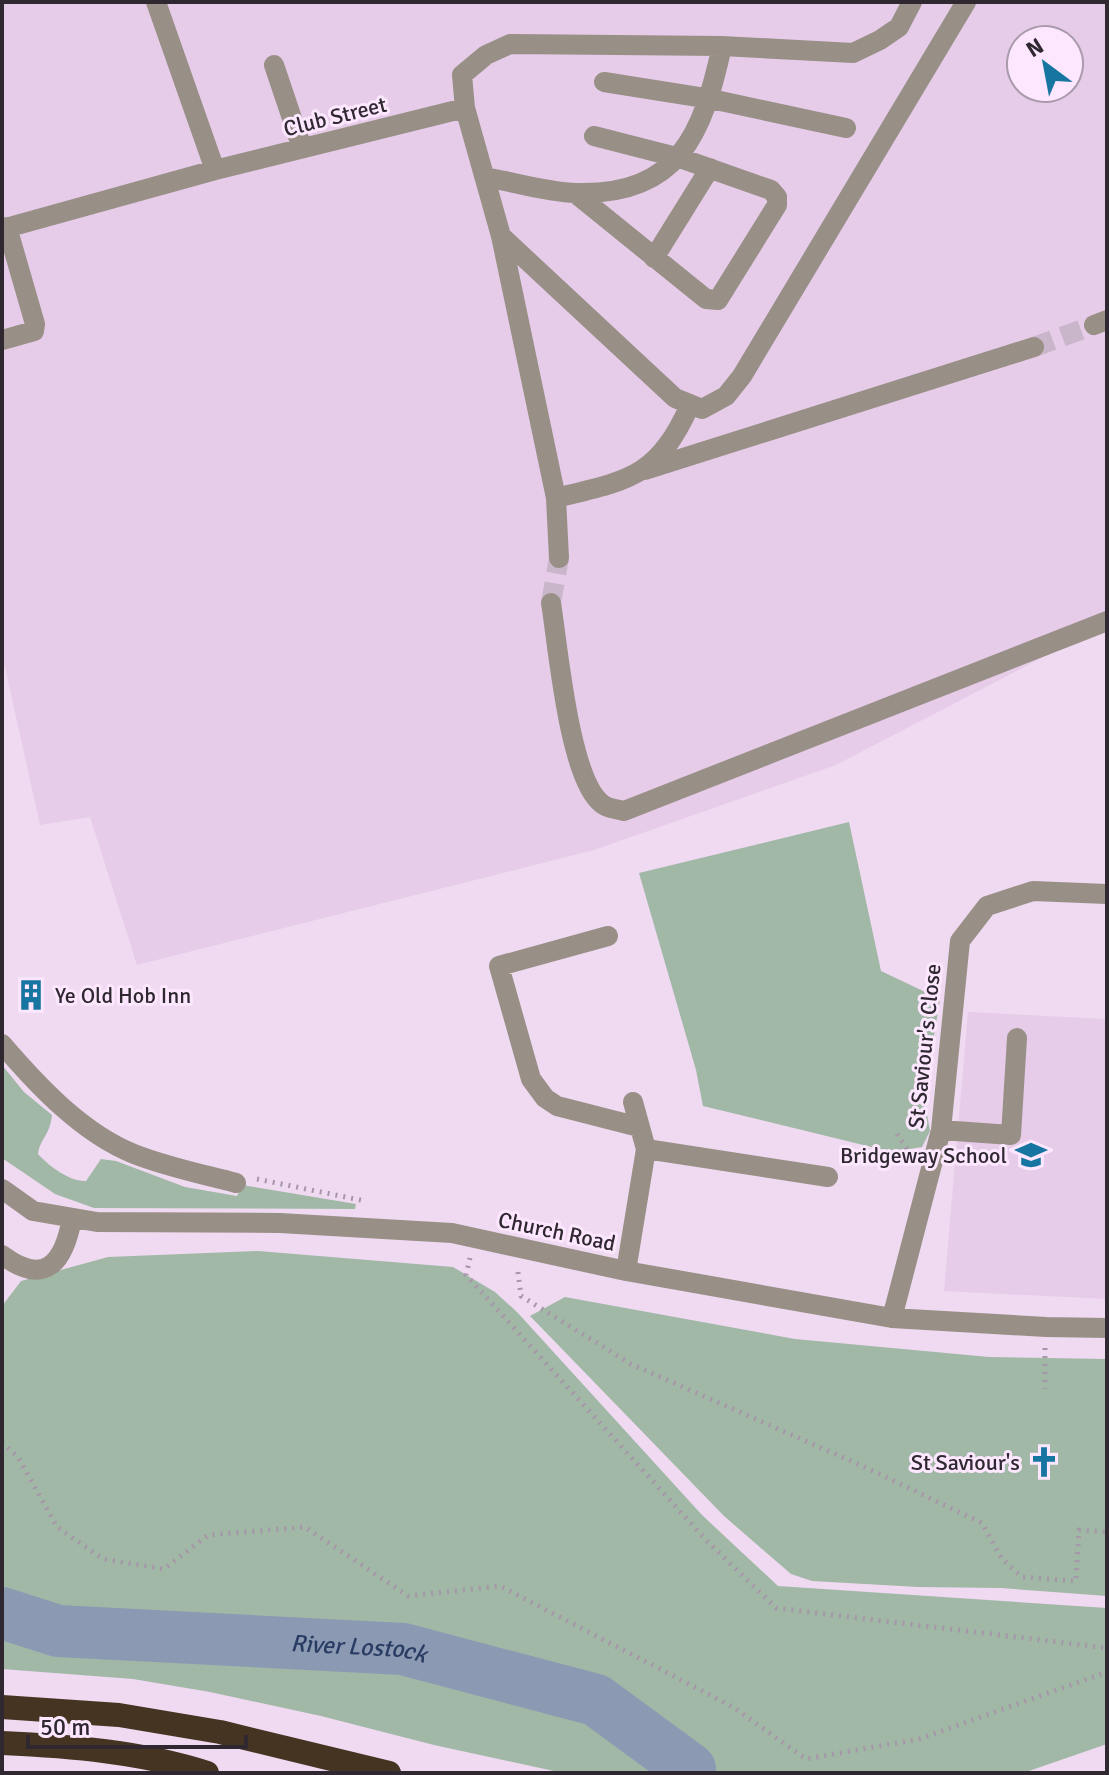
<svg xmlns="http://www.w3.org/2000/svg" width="1109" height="1775" viewBox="0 0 1109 1775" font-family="Signika,sans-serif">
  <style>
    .built { fill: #e6cce8; fill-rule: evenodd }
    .green { fill: #a1b8a7 }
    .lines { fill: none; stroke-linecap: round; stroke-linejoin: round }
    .river { stroke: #8b99b3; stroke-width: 52 }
    .minor-tunnel { stroke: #c9b6ca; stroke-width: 20; stroke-dasharray: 20 10; stroke-linecap: butt }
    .path { stroke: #a696a8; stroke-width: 5; stroke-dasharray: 2 6; stroke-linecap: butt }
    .minor { stroke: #988f86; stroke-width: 20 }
    .highway { stroke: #463423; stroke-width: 24 }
    .labels { text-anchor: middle; stroke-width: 6; stroke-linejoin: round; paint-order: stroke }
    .street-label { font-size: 22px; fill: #2f2830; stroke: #fce7fe }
    .poi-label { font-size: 22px; fill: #2f2830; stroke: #fce7fe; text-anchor: end }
    .water-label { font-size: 24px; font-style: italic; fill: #293c63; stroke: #fce7fe }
  </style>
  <rect width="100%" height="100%" fill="#efdaf1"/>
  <path class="built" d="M2,2h1105v622l-271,141 -242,85 -457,115 -47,-148 -50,8 -38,-171zM1021,40h48v48h-48z
    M968,1012l139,7v280l-163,-8z"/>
  <path class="green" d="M849,822l32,149 59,28 -16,99 6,33 -8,16 -30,5 -189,-46 -7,-36 -57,-197z
    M2,1065l22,27 28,23c-2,20 -12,24 -14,39 11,12 32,28 48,27l15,-22 15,2 69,26 52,9 5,-11 114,19 -1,5 -261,-1 -39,-14 -53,-36z
    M258,1251l195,16 42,25 22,20 185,203 76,71 329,22v136l-84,29h-460l-129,-28 -113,-29 -111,-24 -77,-13 -131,-10v-363l19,-25 87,-24z
    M565,1297l230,42 194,18 118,2v237l-106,-8 -83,-1 -106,-6 -21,-7 -67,-58 -194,-200z"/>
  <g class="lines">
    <path class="river" id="s1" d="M2,1613l56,18 345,18 193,51 94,69"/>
    <path class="minor-tunnel" d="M1034,347l60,-22
      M551,603l8,-45"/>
    <path class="path" d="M897,1134l13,20
      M257,1179l108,22
      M470,1258l-4,17 240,265 70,68 331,40
      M518,1272l3,24 110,68 238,105 113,54 20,36 20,18 54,4 3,-51 28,2
      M1045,1348v41
      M2,1442l16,15 39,70 46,32 61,10 44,-34 97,-8 103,69 92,-10 233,121 73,52 113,-20 188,-67"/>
    <path class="minor" d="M156,2l59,168
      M274,65l28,83
      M604,82l107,17 135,29
      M485,177c29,5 61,15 91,16 103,3 127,-60 146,-147
      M575,193l131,106 12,1 59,-95v-8l-6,-7 -91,-32 -86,-22
      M2,229l213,-59 250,-62
      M501,236l174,162 27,11 24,-13 16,-20 224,-374
      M654,258l56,-90
      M1094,325l13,-5
      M2,340l32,-9 1,-7 -28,-97
      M645,470l389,-123
      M556,498c73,-18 101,-20 134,-93
      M559,558l-3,-60 -55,-262 -36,-128 -3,-33 24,-20 24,-11 212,2 131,7 27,-13 19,-13 13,-25
      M551,603c7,43 18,174 50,200 5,5 15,6 23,8l483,-190
      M608,936l-109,30 32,113 14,19 12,8 82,21
      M2,1044c36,42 80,89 132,110 33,13 68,20 102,29
      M941,1130l70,5 6,-97
      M646,1149l182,28
      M2,1189l31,22 64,11 183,1 172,10 174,38 266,47 154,9 61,1
      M2,1255c43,32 62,8 70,-37
      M626,1271l20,-122 -13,-47
      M892,1318l49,-188 19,-189 27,-35 46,-15 74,3"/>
    <path class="highway" d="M2,1707l117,8 101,17 169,41
      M2,1743c68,3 140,9 205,30"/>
  </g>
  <defs>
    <symbol id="building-bare" viewBox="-9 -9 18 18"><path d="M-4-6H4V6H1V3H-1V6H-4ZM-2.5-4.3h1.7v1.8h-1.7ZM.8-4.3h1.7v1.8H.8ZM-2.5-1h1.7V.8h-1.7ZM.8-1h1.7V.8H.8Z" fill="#1775a2" stroke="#fce7fe" stroke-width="2.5" paint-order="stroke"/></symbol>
    <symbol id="school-bare" viewBox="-9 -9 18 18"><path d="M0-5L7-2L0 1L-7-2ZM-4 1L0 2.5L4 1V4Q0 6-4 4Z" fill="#1775a2" stroke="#fce7fe" stroke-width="2.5" paint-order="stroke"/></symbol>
    <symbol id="church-bare" viewBox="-9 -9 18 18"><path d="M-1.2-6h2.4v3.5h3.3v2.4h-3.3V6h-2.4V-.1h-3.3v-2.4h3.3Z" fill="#1775a2" stroke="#fce7fe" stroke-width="2.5" paint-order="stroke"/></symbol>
  </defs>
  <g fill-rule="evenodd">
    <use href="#building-bare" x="9" y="973" width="44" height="44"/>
    <use href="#school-bare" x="1009" y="1133" width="44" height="44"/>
    <use href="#church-bare" x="1022" y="1440" width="44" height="44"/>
  </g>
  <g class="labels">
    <g class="street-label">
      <text transform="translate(335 116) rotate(-14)" y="8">Club Street</text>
      <text transform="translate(924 1046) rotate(-84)" y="8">St Saviour's Close</text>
      <text transform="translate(557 1231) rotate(12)" y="8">Church Road</text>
    </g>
    <g class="poi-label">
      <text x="55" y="1003" text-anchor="start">Ye Old Hob Inn</text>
      <text x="1007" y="1163">Bridgeway School</text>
      <text x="1020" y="1470">St Saviour's</text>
    </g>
    <g class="water-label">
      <text dy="8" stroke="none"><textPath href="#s1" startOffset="360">River Lostock</textPath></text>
    </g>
  </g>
  <rect width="1109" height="1775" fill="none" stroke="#2f2830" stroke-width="8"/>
  <g transform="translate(1045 64) rotate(328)"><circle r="38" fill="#fce7fe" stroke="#aa9bac" stroke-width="2"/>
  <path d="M0-6L14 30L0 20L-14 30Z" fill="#1775a2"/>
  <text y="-12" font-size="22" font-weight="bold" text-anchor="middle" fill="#2f2830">N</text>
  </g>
  <path d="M28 1735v12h218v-12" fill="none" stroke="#2f2830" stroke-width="4"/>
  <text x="40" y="1735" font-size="24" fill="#2f2830" stroke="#fce7fe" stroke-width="6" paint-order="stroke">50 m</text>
</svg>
